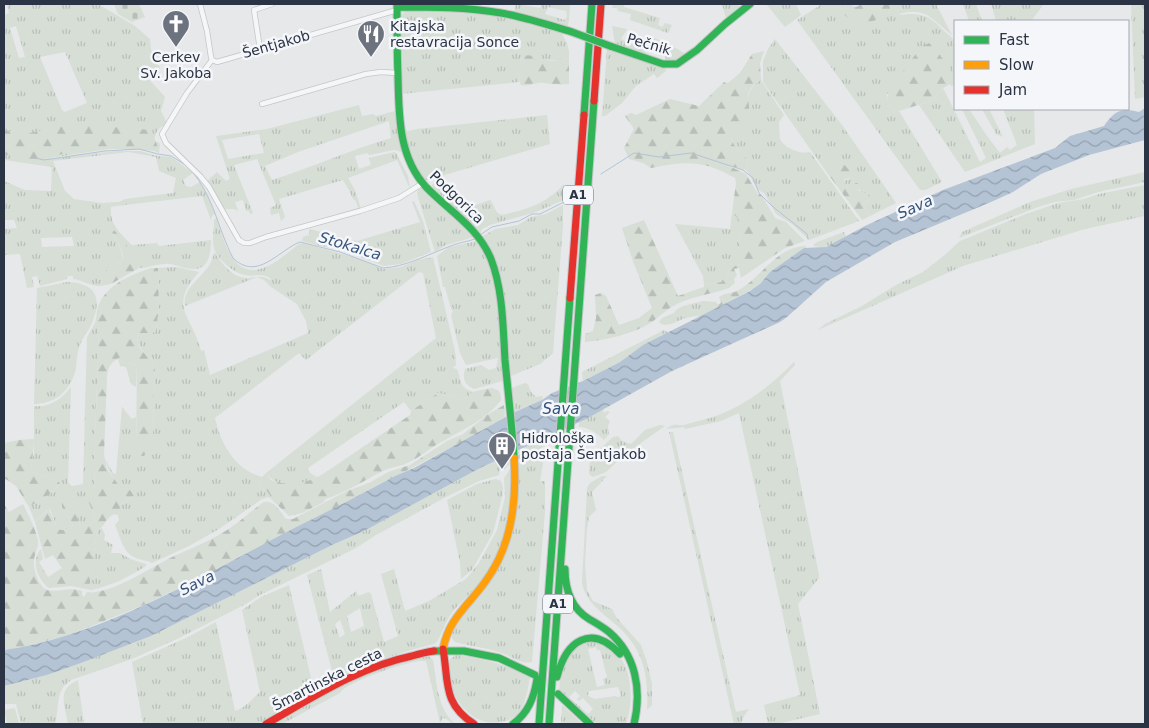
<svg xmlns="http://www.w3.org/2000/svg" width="1149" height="728" viewBox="0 0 1149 728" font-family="'DejaVu Sans',sans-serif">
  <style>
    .grass { fill: url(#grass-tufts); fill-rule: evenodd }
    .forest { fill: url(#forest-firs) }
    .cemetery { fill: url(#cemetery-stones) }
    .park { fill: #d6ded6 }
    .water { fill: url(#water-waves) }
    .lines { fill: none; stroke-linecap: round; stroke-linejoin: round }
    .stream { stroke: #b4c4d5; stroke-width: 1 }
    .street-casing { stroke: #c4c6c8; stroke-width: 6 }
    .fast-casing { stroke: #c4c6c8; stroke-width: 9 }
    .slow-casing { stroke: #c4c6c8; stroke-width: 9 }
    .jam-casing { stroke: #c4c6c8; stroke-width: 9 }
    .street { stroke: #f5f6f7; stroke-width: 4.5 }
    .fast { stroke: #30b455; stroke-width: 7 }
    .slow { stroke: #ff9f0a; stroke-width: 7 }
    .jam { stroke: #e5322d; stroke-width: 7 }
    .fast-bridge-casing { stroke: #c4c6c8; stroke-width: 9; stroke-linecap: butt }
    .fast-bridge { stroke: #30b455; stroke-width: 7 }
    .labels { text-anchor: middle; stroke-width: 5; stroke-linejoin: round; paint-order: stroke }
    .shield { fill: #f4f6f9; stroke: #676e7b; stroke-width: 1 }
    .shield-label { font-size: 12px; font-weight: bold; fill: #2b3445 }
    .poi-label { font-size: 14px; fill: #2b3445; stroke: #f4f6f9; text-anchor: start }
    .street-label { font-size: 14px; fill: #2b3445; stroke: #f4f6f9 }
    .water-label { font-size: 15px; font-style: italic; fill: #34527a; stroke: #f4f6f9 }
  </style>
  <defs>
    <pattern id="grass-tufts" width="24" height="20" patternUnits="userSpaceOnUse" patternTransform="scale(1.25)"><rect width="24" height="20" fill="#d6ded6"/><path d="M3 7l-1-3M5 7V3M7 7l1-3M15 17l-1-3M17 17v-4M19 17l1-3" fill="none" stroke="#b8bfb9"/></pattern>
    <pattern id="forest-firs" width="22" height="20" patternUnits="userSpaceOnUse" patternTransform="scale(1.25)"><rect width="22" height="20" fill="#d6ded6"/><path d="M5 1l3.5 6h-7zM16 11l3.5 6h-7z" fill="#b8bfb9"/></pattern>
    <pattern id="cemetery-stones" width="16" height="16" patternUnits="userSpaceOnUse" patternTransform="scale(1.25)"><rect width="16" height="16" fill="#d6ded6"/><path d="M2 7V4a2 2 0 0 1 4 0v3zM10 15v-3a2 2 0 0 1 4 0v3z" fill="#b8bfb9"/></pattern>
    <pattern id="water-waves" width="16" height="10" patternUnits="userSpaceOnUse" patternTransform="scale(1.25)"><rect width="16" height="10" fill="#b4c4d5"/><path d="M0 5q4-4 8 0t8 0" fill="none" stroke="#93a0af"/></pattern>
  </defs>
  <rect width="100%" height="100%" fill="#e6e8ea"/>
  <path class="grass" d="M4,4l52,1 1,-1h-3h44l37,22 15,13 1,11 9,18 -2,3 -3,-1 -9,6 19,21 -4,14 6,12c-5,4 -11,6 -12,14l-6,1 -145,-2v-121l5,-2 -2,-8h-3zM16,26l9,31 -6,1 -9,-30zM65,52l22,51 -22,9 -3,-2 -22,-53z
    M516,4l24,4 2,-4h28l-1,17 -2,6 -26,-9 -27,-6zM548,7l18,4 1,5 -2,4 -20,-6z
    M613,4h11v3l36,11 -2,7 4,2 3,-4 7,2 -4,8 -38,-13 1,-6 -13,-3 -1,-3h-5z
    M722,4h15l3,4 -12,10h-2z
    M766,4h30l5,11 -16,12z
    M822,4h24l-5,5 47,5 4,-10h44l16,31c-19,-14 -25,-29 -53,-21l2,1c21,-3 29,1 43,16 5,4 8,6 11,12v34l-16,-23 -52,40v5l4,9 8,3 43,71 -17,8h-5l-123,-170z
    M963,4h13l6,17h-13z
    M991,4h53l-13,17h-35z
    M1131,4h14v93l-10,2z
    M411,10h44l57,7 49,15 6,11 2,8h-2l-6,8c-10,3 -23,-1 -33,-4l-7,4 -2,23 -118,12v-78l4,-5z
    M612,26l15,3 -6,10 18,8 16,13 -40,-16z
    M647,35l22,9 20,12 -5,4 -18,3 -1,-7 5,-10 -9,-4 -3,4 -6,-2z
    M775,39l67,86 54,78 -26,13 -6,-9v-3l5,-3 -3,-8h-4l-7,-10 -6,3 -4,-1 -2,-3 7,-4 -2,-11 -10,-6 -8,4 -5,5 -62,-88v-21l5,-12z
    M607,49l58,19 1,3 -9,7 -3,-4 -18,12 -14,17 -17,13h-3z
    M761,80l23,35 -5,7c0,4 1,15 1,17 4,9 21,16 30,13l49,69 -50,19 -17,-16 -16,-10 -12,-21 -6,-3 -9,-16 -4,-18 -11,-11 -3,-8 18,-21c-2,-14 -3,-28 12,-36z
    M943,88l37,74 6,-4 -24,-49h7l18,27 13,17 7,-6 3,3 7,-5 -14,-36h31l1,35 -70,28 -46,-67 12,-4z
    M359,105l3,11 11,-2 3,2 19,-5 3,27 4,14 -8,-2 -25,5 -2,-2 -12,3 4,13 12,-4 -2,-7 25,-6 2,1 12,23 2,13 -13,-29 -49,18 7,12 6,19 -69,19 66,-20 -2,-7 -3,-2 -4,-9 -6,-10 -64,19 6,18 -4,4 -2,-8 -8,2 -1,-7 6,-3 -19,-46 -23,6 19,48 -3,1 -1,-3h-3l-3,-11 -8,2 3,9 -4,-2h-10l-17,-28 10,-9 9,9 4,-2 -14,-43 51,-7zM389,121l2,17c-41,12 -79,29 -119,42l-7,-14 33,-14zM259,134l5,19 -36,6 -6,-19z
    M982,109h7l14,28 -7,-3z
    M547,115l3,29 -119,35 -6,1c-11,-16 -19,-32 -21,-51l4,2 9,-2z
    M4,139l154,3 2,2 -1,9 -10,-4 -16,-1 -24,1 -73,11 81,-9h23l18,5 13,1 22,16 -10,7 3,6 5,1 9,-5 7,12 8,20 -3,2 -1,4 -9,-24 -86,10 -5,1c-2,17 10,27 21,38l25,-2 2,3 52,-6c0,12 -2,30 -18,29 -8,0 -15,-4 -23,-5 -10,-1 -21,4 -31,4 -4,-15 -16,-27 -28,-36 5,8 12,17 11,28l-3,3 -10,4 -8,19c-10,1 -18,-6 -28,-7v-3h-5l-1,3 -27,7 -3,-10 -5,1 2,10 -7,1 -7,-34 -16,1v-26l13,-1 -3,-8h-10v-39l21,9 26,1 1,-24 -48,-7zM128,152l28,5 3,14 17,7 -3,15 -48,6 -6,3 -17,1 -28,-4 -9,-8 -12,-30zM72,237l2,9 -32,1 -1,-9z
    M1145,172v10l-47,10 -24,8 -19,2 -17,5 -79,31 3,-6 68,-30 41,-13z
    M434,182l30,27 26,-9c4,4 4,10 8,13 3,3 8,1 12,0 21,-4 40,-13 54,-29v16l-3,1 -25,11 -46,13 -8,4 -2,4 -18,-19 -29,-25 -1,-3z
    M1145,185v31l-60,13 -122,37 -145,64 7,-6 37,-18 34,-21 27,-13 23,-18 14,-13 66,-27 32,-11 26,-4 15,-5z
    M418,188l5,1 51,48 -28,8 -11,7 -18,-58z
    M414,201l9,20 8,31 -30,12 -17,2 -46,-17 -14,-2 -22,-6 1,-4 6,-2 1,-6 41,11 6,1 63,-19 -8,-20z
    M563,205v20l-10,128 -13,11 -29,12 -10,-97 -7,-23 -11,-20 12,-7 23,-4 13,-8 15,-3z
    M732,213c13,11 9,15 7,29 0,7 3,13 2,21 -8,3 -13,8 -15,16l-5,3 -17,3 -1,-9 -28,-52 55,5z
    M217,217c5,19 14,60 43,52 15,-4 27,-16 39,-25l4,-1 60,17 20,9 18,-2 17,-7 15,-3 22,94 1,14 -3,3 4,1c5,11 1,17 15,23l-6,7 -28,-6 -27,18 -7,-9 -96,66 2,5 7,4c-17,9 -38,13 -51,-4l170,-135 -13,-65 -4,-1 -113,88 -7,-7 -84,65c6,26 19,51 47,59l-3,9 7,4 4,5 -1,2 -7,2 -43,30 -30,17 -37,17c-5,-3 -11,-3 -16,-5 -14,-6 -15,-20 -21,-33l4,-5c-4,-15 4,-17 15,-24l-14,-4c-4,-12 -12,-21 -15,-33l8,14 3,1 6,-67 10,12 4,-2v33l17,-16 2,-70c-8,-10 -21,-16 -16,-31h13l4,-3 3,-22 -1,-40 19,-1 22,5c-32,35 -7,43 2,79l3,-1 6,25 98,-42 -2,-12 -9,-17 -26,-17 -7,-7 -7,-3 -72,29c-3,-18 17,-28 25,-42 2,-3 3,-8 4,-12 8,11 17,25 32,26 10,0 14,-4 24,2l1,-1c-9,-7 -15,-2 -26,-4 -10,-1 -29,-17 -31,-27 -2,-8 0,-19 0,-28z
    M844,232l2,4c-9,6 -23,15 -33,9l4,-3z
    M477,241c23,31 23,97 25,135v5l-28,8c-9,-4 -12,-10 -9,-20l16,-4 8,5 7,-2 2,-10 -32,7 -6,-12 -9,-38 2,-4 -2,-2 -6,-22h-2l-6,-31 12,-9z
    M67,282c30,1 36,17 24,43 -3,7 -9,13 -11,20 -3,7 -3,15 -4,23 -4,21 -20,36 -42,36l3,-116z
    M703,301l13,1 2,3c-7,3 -14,9 -22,11 -4,1 -7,1 -11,2 -8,3 -19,11 -26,4l3,-4 12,-5 2,-3 7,-4z
    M95,323l4,3 -5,141 1,21 -7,8v5l8,18 -7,7 -9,-1 -5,-14 -13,-8c-1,10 8,13 11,22l-3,4 -9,1 -4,-2 -7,-19 -3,1 -12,12 -6,-15 21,-13 10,-10 -1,-2 -27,-10 -1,-11 3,-7v-48c15,2 28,-7 37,-19l-3,96 4,3 11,-2 4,-147z
    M664,330l5,3 -26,12 -23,17 -37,19 -1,-9z
    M121,357l8,6 8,3 -1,21 -5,-3 -5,-17 -6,-1 -2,-7z
    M794,362l1,3 -15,16 39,194v3l-21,26 22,110 -43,10h-9l-4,-19 36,-10 -61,-282 -18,8 -36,8 -1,-2 -18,2c10,-7 8,-3 18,-4 7,-2 18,-5 26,-7 32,-10 61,-32 84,-56z
    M525,383l3,1 3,8 5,5 6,-1 1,1 -1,3 -27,12 -3,-24z
    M603,409l1,4 3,-2 3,1 -5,5 5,4 -2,5 1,8 -5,6c-5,-6 -16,-13 -25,-13v-5z
    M660,425l5,1 -41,29 -18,17 -13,5 -4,-3 1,-16 23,-21 5,-1 4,5 9,3 14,-14z
    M669,432h4l63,280 13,-3 -5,7 -3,8h-7z
    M550,435l1,5c-10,8 -20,18 -33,19v-8z
    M540,453l3,10 -3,18h5v31l-13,150c-9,2 -15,-2 -23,-6 -17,-8 -36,-9 -54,-14 -3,-3 -4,-6 -4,-10 3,-16 33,-44 43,-58 22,-33 25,-73 25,-111h6z
    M508,455l1,10 -5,4 -1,-2 -3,2 -1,6 -20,6 -33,16 -70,38 -20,13 -96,47 -16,10 -65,33 -47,21 -61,21c-3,3 -7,5 -9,9 -5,8 -4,25 -7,35h-34l-5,-20h-12v-18l43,-11 34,-12 70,-27 181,-91 34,-15 114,-62z
    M510,469c3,39 -5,78 -28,111 -9,12 -22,22 -31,34 -6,9 -9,19 -14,28l-3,2 -27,7 -30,10 -118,63h-116l-11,-62 54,-24 30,-16 19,89c10,-3 17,-12 25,-19l-18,-82 19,-13 28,-12 23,97 20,-11 -25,-96 14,-6 9,43 26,-21 2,5 11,-4 2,2 13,48 14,-6 -17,-62 13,-5 11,42 24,-10 37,-22 13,-16 18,-33 8,-33 -1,-19zM360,608l4,18 -13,6 -4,-16zM340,620l5,14 -5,4 -5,-14z
    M602,476h5l-15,16 4,18 -7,7 -2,12 -2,35 2,26 6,11 19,8 4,8 25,28 6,17 5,22v21l-5,5c2,-35 -4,-63 -32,-86 -15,-13 -29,-22 -33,-41l5,-95 3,-5z
    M496,479l5,2 2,7 -1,9 -9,36 -21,37 -11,9 -1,-16 -13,-63 30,-16z
    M102,528l3,7 -1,5 9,5 -2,8h9l10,6 16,5v2c-17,11 -35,20 -55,24l-2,-19 4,-11 4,-29z
    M599,641c6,4 14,9 19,14 15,15 15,50 8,69h-29l-38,-34 2,-21 16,-25zM596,647l1,3h3l7,27 -4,2 2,6 -8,2 -9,-38zM618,687l3,8 -2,2h-2l-1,-1 -21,3 -7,-3 1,-5zM575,691l5,5 -3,3 2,2 4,-3 10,11 -5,5 -19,-17z
    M456,655c29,4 48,9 74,22 -2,12 -4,24 -10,34 -5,7 -12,10 -20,11 -33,6 -57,-34 -50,-63z
    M424,656l6,1 3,3c4,23 4,48 22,64h-2l-8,-6 -3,1 -2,4 -14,-62h-7c-15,2 -73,21 -79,32l-58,31h-8c48,-26 95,-59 150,-68z
    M78,680l6,44h-16c-3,-19 -12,-34 10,-44z
    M562,705l20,19h-21z"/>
  <path class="forest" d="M841,4l3,2 4,-2 8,3 6,-3h30l-4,10c-6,3 -15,8 -22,9 -12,1 -26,-7 -25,-19z
    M929,43c4,3 24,28 26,33 0,1 0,7 0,9l-4,1 -1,-2 -7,4 -12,13 -32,10 -8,-3 -4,-9 2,-9 32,-43z
    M567,51h2v33c-10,1 -18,0 -26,-1 -8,-1 -14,4 -22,2 -3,-6 -1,-13 -1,-19 2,-24 27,1 39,-7 3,-1 5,-6 8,-8z
    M764,51l-4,12 1,17c-20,11 -10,21 -12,36 -2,11 -13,13 -18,22l3,7 11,11 4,18 -3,-4 -19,-5 19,9 12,20h3l14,24 11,4 19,19 -20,7 -44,30 -2,-10 -5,1 3,6 -3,4 1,4 -6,5c-16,6 -36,8 -52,16 -10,5 -17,12 -25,18 -19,12 -45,18 -67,20v-8l8,-3 3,-13 -1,-23 6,-2 5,3 13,29 20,-7 13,-10 -18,-44 -12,-36 22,-8 34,76 26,-9v-2l17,-3 5,-3c2,-8 7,-13 15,-16 1,-8 -2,-14 -2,-21 2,-14 6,-18 -7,-29l4,-30 -1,-5c-32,-18 -49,-17 -84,-10l-8,-5 -14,-4 -5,-11 10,-19 -9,-13 6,-3 5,2 34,-16 29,7 25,-24 4,1 12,-10 12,-19z
    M74,124l78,6 7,21 -73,-4 -52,15 -30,-8v-24l21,4z
    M833,160c8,1 18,8 20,16l-9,4 1,5 4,1 6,-3h3l1,8 10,3 2,5 -7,5v3l6,9 -8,4 -37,-50z
    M112,228c10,11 24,26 27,40l-28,16 -10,2 6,-18c3,-2 8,-3 12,-5 11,-7 -6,-26 -9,-34z
    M806,246v1l-36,25 -6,8 -10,8 -54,29 -3,-1 24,-13 -2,-6c6,-5 12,-3 18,-6 25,-13 38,-44 69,-45z
    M151,268h7l1,40 -3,22 -4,3h-13c-6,15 8,21 16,31l-2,66v4l-6,6 2,9 -5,7h-6l-2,-6 1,-84 -13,-5 -3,-4c-10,5 -13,9 -14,20l-3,78 3,14 10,14 3,8 5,2 5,-3 4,6 -13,8 -3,11 -4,-1c-8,4 -10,13 -17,17l-4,29 -4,12 2,18 -20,-4 -22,2c-11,-8 -19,-28 -8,-39l2,10 -4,3 9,15 14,-9 -9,-13 -8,4 -10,-37 14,-13 8,19 4,2 9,-1 3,-4c-3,-9 -12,-12 -11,-22l3,-3 3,1 7,10 5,14 9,1 7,-7 -8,-18v-5l7,-9 -1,-20 5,-141 -4,-3c2,-6 1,-13 4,-19 10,-21 32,-29 52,-36z
    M491,388c8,2 10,3 10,12 -13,18 -37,29 -56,40 -14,7 -25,18 -40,24 -7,3 -15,3 -22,7 -18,9 -40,23 -58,28l-1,3 -22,11 -13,3 -20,-19 1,-2 -4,-5 -7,-4 3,-9 4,-4 5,7c20,7 34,4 52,-6l87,-59 1,-4 27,-18 28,6 6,-7z
    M504,405l1,13 -17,10 -256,134 -88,43 -75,30 -50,13 -15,2v-146l5,8 14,-8c6,12 12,24 15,36 1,6 -2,10 -3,15 -3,9 0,18 4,27 2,3 4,6 8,8 11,3 23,-4 35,1v4l2,2 3,-5c20,4 62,-23 81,-33 21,-10 43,-18 62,-31 12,-8 22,-18 34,-26 11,-2 16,10 22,17h7l54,-28 22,-8 19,-11 22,-7 37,-24 16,-7 24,-19z
    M5,416l-1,27 15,-3 15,-1c0,12 -3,22 -2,33l27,10 1,2 -10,10 -21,13 -13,-21 -12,-8z"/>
  <path class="cemetery" d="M114,4h25l6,13 -13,5 -14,-8z"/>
  <path class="park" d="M15,708l4,16h-12l-3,-14z"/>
  <path class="water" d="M1145,108v32l-56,15 -48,19 -28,18 -22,10 -96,40 -69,40 -39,35 -7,5 -108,49 -86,48 -106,49 -114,62 -34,15 -181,91 -70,27 -34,12 -43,11v-36c88,-12 181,-64 260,-106 43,-23 88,-44 131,-68l19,-8 101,-56 27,-12 10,-7 31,-12 37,-19 23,-17 107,-54 11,-8 9,-11 34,-24 22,-1 39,-21 78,-36 112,-42 15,-12 34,-10c10,-15 17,-19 35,-14z"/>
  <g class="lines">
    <path class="stream" d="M35,158l9,2 61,-9 34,-2 19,5 13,2 16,10
      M191,170c24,29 26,57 42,88 24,24 46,-8 67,-16l40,10 43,16c22,-1 44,-13 65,-21 9,-4 18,-5 27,-8
      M601,174l33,-21 25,4 32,-4 52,17 10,8 6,15 13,13 35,28 1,5
      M480,235l12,-8 27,-6 13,-7h8l28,-14"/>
    <defs>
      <path id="street" d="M200,4l7,27 4,26 1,3 5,2 180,-52
        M260,49l-6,-39 18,-6
        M212,60l-25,33 -25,41 4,9 34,33 9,11 30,53 5,3h6l16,-6 94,-26 39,-13 24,-15
        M262,104l104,-30 15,-2 17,1"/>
      <path id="fast" d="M397,4c0,24 0,48 1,72 1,39 0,80 28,111 23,24 52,40 65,72 12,31 12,68 14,101 3,32 7,65 9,98
        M397,7c35,0 70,0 104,6 24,4 48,12 71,19
        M610,46l53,18h14l20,-14 28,-26 25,-20
        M584,115l8,-111
        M565,569c0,20 6,39 24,50 7,4 14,8 20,13 27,23 33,58 25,92
        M434,651h30l35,7 36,17
        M557,677c9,-36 34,-54 63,-23
        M558,694l32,30
        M513,724c15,-11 21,-26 24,-45
        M539,724l31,-426
        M549,724l45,-623"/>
      <path id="slow" d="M443,649c6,-31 25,-43 42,-67 27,-36 32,-81 29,-124"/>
      <path id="jam" d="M594,101l7,-97
        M570,298l14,-183
        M443,649c6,33 -1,54 31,75
        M266,724c46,-26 93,-57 146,-68 7,-2 15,-4 22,-5"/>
    </defs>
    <use href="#street" class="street-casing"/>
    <use href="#fast" class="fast-casing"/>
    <use href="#slow" class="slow-casing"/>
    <use href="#jam" class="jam-casing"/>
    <use href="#street" class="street"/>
    <use href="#fast" class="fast"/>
    <use href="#slow" class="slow"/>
    <use href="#jam" class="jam"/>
    <defs>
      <path id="fast-bridge" d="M572,32l38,14"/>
    </defs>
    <use href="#fast-bridge" class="fast-bridge-casing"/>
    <use href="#fast-bridge" class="fast-bridge"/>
  </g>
  <defs>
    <symbol id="church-pin" viewBox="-11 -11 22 30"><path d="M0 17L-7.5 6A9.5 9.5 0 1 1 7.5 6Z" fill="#6c737f" stroke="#f4f6f9"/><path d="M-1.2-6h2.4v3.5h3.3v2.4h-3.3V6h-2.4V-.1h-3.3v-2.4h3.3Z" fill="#fff"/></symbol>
    <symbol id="restaurant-pin" viewBox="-11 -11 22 30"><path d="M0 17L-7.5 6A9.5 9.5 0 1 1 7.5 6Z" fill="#6c737f" stroke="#f4f6f9"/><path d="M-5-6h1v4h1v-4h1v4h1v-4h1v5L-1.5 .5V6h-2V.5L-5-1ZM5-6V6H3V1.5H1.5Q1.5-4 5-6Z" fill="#fff"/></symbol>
    <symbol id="building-pin" viewBox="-11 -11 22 30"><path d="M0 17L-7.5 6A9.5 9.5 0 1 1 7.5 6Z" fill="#6c737f" stroke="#f4f6f9"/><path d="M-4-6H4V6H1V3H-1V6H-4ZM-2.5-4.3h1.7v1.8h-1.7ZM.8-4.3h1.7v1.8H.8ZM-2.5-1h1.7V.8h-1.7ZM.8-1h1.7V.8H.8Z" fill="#fff"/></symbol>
  </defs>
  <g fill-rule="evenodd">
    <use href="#church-pin" x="160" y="8" width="32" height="43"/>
    <use href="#restaurant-pin" x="355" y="18" width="32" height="43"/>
    <use href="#building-pin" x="486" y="430" width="32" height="43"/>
  </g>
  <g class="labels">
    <g class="shield">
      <rect x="563" y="185.5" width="30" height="19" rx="4"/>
      <rect x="543" y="594.5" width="30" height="19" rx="4"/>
    </g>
    <g class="shield-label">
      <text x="578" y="199">A1</text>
      <text x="558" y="608">A1</text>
    </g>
    <g class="poi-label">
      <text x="390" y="31">Kitajska<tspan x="390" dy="16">restavracija Sonce</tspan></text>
      <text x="176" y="62" text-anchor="middle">Cerkev<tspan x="176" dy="16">Sv. Jakoba</tspan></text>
      <text x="521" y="443">Hidrološka<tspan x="521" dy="16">postaja Šentjakob</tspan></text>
    </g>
    <g class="street-label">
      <text transform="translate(276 44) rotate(-16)" y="5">Šentjakob</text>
      <text transform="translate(649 44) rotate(16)" y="5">Pečnik</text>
      <text transform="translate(457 197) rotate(44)" y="5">Podgorica</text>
      <text transform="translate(327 679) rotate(-27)" y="5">Šmartinska cesta</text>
    </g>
    <g class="water-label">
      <text transform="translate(915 207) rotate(-24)" y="5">Sava</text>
      <text transform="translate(350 246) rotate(17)" y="5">Stokalca</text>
      <text x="561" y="414">Sava</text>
      <text transform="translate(197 583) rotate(-27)" y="5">Sava</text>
    </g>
  </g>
  <rect width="1149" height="728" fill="none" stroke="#2b3445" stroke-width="10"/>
  <rect x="954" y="20" width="175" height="90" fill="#f4f6f9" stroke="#a4a8b1"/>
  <rect x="964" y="36" width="25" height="8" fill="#30b455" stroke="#a4a8b1"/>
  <text x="999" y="45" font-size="15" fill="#2b3445">Fast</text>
  <rect x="964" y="61" width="25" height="8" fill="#ff9f0a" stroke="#a4a8b1"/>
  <text x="999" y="70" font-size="15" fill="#2b3445">Slow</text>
  <rect x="964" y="86" width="25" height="8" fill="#e5322d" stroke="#a4a8b1"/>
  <text x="999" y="95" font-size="15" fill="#2b3445">Jam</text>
</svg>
